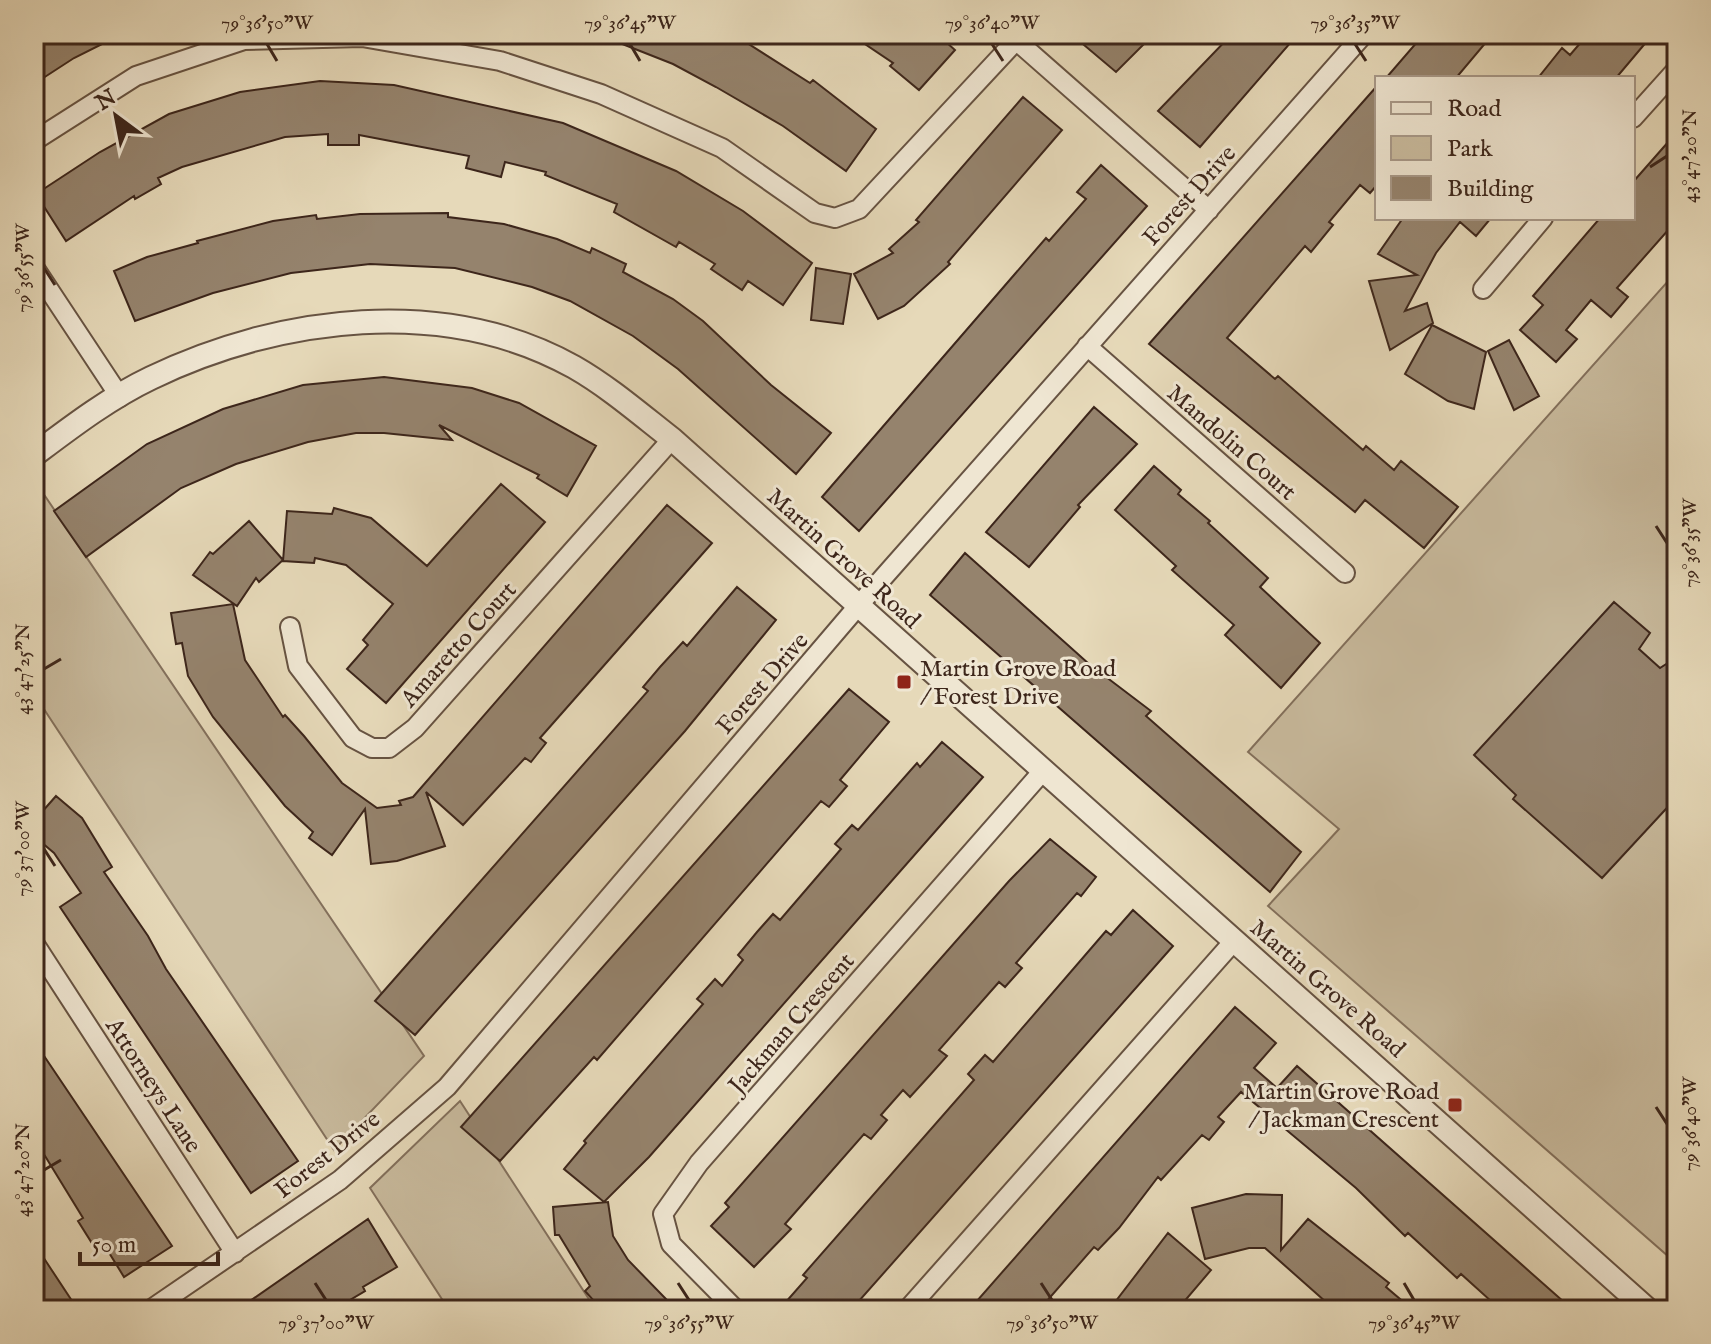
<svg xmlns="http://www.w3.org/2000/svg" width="1711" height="1344" viewBox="0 0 1711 1344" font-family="'IM FELL English',serif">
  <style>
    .green { fill: #c9bb9e; stroke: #83705c; stroke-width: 2 }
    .building { fill: #95836d; stroke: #3d261b; stroke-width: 2 }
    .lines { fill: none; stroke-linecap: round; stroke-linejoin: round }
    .minor-casing { stroke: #675342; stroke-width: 22 }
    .tertiary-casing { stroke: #675342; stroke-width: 26 }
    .minor { stroke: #efe6d2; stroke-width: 18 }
    .tertiary { stroke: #efe6d2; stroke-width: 22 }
    .ticks { fill: none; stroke: #3d261b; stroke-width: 3 }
    .poi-dot { fill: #8f2418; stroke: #efe6d2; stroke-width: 3 }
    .labels { text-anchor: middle; stroke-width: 6; stroke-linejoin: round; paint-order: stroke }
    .street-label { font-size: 24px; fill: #3d261b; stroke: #efe6d2 }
    .poi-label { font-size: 24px; fill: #3d261b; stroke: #efe6d2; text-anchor: start }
    .neatline { fill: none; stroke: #3d261b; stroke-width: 3 }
    .ticks-label { font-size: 20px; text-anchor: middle; fill: #3d261b }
  </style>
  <rect width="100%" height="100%" fill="#e6d9b9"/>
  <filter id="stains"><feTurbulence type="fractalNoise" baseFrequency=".0025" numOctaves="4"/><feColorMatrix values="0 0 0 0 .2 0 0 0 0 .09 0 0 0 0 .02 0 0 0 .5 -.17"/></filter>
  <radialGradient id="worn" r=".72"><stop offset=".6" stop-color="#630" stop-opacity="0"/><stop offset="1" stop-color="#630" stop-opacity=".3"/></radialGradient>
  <path class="green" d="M1677,271v993l-409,-358 71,-77 -91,-77z
    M45,496l379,560 -90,94 -300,-456v-186z
    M460,1101l136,209h-147l-79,-122z"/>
  <path class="building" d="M34,34h88l-48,24 -40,26z
    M597,34l139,2 74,47 3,-3 63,49 -30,42 -63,-45 -67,-39 -43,-23z
    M850,34h87l18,16 -36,40 -29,-24 3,-3z
    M1071,34h83l-38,38z
    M1232,34h66l-98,113 -42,-36z
    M1424,34h69l-37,44h-70z
    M1588,34h53l7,6 -32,38h-78l24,-30 8,7z
    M320,81l74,4 169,38 113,48 67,40 69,52 -29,42 -35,-24 -6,9 -31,-21 4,-5 -36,-22 -3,5 -62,-35 3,-8 -72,-29 1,-3 -41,-10 -4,15 -35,-9 3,-12 -110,-21v10h-31v-11l-43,3 -103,30 -24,11 3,6 -26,15 -1,-3 -68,45 -30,-47 64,-42 69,-38 71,-22z
    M1377,86v99l-7,8 -10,-8 -31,37 4,3 -22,27 -6,-6 -78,92 48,41 3,-3 85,74 3,-4 28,24 7,-9 57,46 -34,41 -59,-48 -10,12 -206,-168z
    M1023,97l39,33 -114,132 2,2 -46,42 -26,13 -24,-45 39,-21 -4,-4 30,-27 -3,-2z
    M1677,132v88l-60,68 11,9 -17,20 -20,-17 -25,30 11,9 -21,23 -36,-32 23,-25 -10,-9 67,-78h33v-36z
    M1101,165l46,41 -288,325 -37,-34 224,-259 3,3 37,-42 -9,-7z
    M448,213v4l56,7 53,15 33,14 2,-5 34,16 -3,8 50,27 30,22 68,64 60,48 -35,41 -118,-105 -45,-33 -63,-35 -38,-14 -77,-19 -85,-4 -79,9 -78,20 -78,28 -21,-50 33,-14 51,-14 -1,-2 76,-20 43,-6 1,4 43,-5z
    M1403,218h88l-15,18 -16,-14 -24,31 -31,58 22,-8 6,20 -43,27 -21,-69 48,-6 -39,-21z
    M816,268l35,6 -8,50 -32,-4z
    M1432,325l54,27 -12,57 -26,-8 -43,-27z
    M1509,340l30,56 -25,14 -26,-59z
    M384,377l88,11 47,15 77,43 -29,50 -30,-18 2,-3 -100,-50 13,15 -68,-7h-28l-48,9 -72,22 -55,24 -95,69 -32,-46 93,-67 76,-35 80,-24z
    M1094,407l43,37 -59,61 2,2 -51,60 -43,-35z
    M1154,466l27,24 -3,4 32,27 -2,2 60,55 -8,9 60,56 -39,45 -56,-53 9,-10 -62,-55 4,-4 -61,-56z
    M501,484l44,38 -159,181 -39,-34 21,-24 -5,-5 30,-36 -47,-39 -31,-7 -1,5 -31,-2 4,-50 45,3 2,-6 37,10 56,48z
    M667,505l45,38 -172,195 6,5 -15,19 -6,-4 -62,67 -37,-33 19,54 -48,15 -26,3 -6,-55 -33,46 -23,-17 4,-6 -28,-26 -72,-89 -25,-41 -6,-33 -6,1 -5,-31 62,-9 12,56 38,57 2,-2 19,21 38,47 35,25 24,-3 -2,-4 14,-4z
    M249,521l34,39 -24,22 -3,-4 -19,28 -44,-31 17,-23 3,2z
    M965,553l124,111 62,47 -5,5 155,136 -31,40 -340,-297z
    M737,587l39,33 -91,111 -270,304 -40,-34 273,-310 -5,-4 17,-20 23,-25 4,4z
    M1614,602l36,31 -11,16 21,19 17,-11v140l-75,81 -89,-79 3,-4 -42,-40z
    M849,689l40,33 -49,58 7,6 -18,21 -8,-6 -224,259 -3,-3 -94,104 -39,-34z
    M942,742l41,35 -334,380 -45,45 -40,-33 22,-26 -2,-2 119,-137 -6,-5 18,-20 7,7 21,-26 -5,-5 19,-23 16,-18 7,6 61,-71 -6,-5 17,-19 6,5 59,-67 3,4z
    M56,796l26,22 30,49 -8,5 44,64 18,33 132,192 -47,32 -191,-286 21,-14 -27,-40 -20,-17v-15z
    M1050,839l46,38 -15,19 -4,-3 -61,70 6,5 -17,19 -6,-5 -60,68 8,6 -17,19 -20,22 -7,-7 -22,25 6,5 -16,19 -7,-5 -79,90 6,5 -37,38 -43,-41 18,-19 -4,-4 284,-322z
    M1133,910l40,36 -322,364h-58l-8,-7 22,-25 -4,-3 171,-195 -6,-6 17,-19 8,7 113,-131 5,4z
    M1235,1007l41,36 -22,25 23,20 20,-22 276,244h-89l7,-9 -30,-27 -4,4 -49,-45 -3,3 -49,-48 -115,-96 -23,25 6,5 -15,18 -7,-5 -41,45 -3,-3 -39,51 -21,22 -4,-3 -55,63h-70z
    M34,1041l138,205 -48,31 -21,-34 -8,5 -17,-27 5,-3 -49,-80z
    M1246,1194l36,1 -1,55 27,-31 81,64 -3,4 27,23h-78l-70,-62h-16l-44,11 -13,-51z
    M608,1202l5,34 15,24 39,40 -9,10h-56l-17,-19 5,-5 -31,-51h-4l-2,-28z
    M368,1219l29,48 -34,20 2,4 -32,19h-96z
    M1168,1233l43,37 -34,40h-68z
    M34,1243l17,26 27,41h-44z"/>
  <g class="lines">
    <defs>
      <path id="minor" d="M1009,34l200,176
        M1633,118l44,-49
        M34,141l102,-65 108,-36 118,-3 138,24 101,33 121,54 93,65 20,5 24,-9 163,-175
        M34,267l86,130
        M1483,289l60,-71
        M1087,346l258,227
        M290,627l8,39 55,72 19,10h17l26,-20 257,-289
        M34,943l201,310
        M150,1310l190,-130 107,-93 411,-481 506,-572
        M736,1310l-65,-66 -8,-30 36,-51 343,-391
        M907,1310l327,-369
        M1243,1310h5"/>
      <path id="tertiary" d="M34,455c36,-27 75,-57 117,-77 128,-62 294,-83 423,-11 35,20 66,47 98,72l976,871"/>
    </defs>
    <use href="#minor" class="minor-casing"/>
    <use href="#tertiary" class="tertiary-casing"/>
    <use href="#minor" class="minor"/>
    <use href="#tertiary" class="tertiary"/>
  </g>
  <path class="ticks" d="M267,44l10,17M630,44l10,17M992,44l11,17M1355,44l11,17M1650,167l17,-11M44,268l11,17M1656,526l11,17M44,669l17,-10M44,849l11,17M1656,1107l11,17M44,1170l17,-10M315,1283l11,17M678,1283l11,17M1041,1283l11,17M1404,1283l10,17"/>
  <g class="poi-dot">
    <rect x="896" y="674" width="16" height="16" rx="4"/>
    <rect x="1447" y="1097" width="16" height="16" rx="4"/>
  </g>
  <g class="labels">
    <g class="street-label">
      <text transform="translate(1189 195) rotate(-48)" y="8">Forest Drive</text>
      <text transform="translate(1232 442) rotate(41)" y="8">Mandolin Court</text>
      <text transform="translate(844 558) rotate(42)" y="8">Martin Grove Road</text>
      <text transform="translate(458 644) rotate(-48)" y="8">Amaretto Court</text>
      <text transform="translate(762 683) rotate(-49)" y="8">Forest Drive</text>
      <text transform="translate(1328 988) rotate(41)" y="8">Martin Grove Road</text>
      <text transform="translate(791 1023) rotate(-49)" y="8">Jackman Crescent</text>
      <text transform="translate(154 1085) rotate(57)" y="8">Attorneys Lane</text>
      <text transform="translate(327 1154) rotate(-38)" y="8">Forest Drive</text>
    </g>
    <g class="poi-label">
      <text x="920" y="676">Martin Grove Road<tspan x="920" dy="28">/ Forest Drive</tspan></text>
      <text x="1439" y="1099" text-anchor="end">Martin Grove Road<tspan x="1439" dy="28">/ Jackman Crescent</tspan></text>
    </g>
  </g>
  <rect width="1711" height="1344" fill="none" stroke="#e6d9b9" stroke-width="88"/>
  <rect x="1375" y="76" width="260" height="144" fill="#efe6d2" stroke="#a89989" stroke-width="2"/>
  <rect x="1391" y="102" width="40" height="12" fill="#efe6d2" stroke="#a89989" stroke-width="2"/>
  <text x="1447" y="116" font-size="24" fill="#3d261b">Road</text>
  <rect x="1391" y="136" width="40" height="24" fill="#c9bb9e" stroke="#a89989" stroke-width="2"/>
  <text x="1447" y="156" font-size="24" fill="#3d261b">Park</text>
  <rect x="1391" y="176" width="40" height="24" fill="#95836d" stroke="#a89989" stroke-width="2"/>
  <text x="1447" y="196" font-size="24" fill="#3d261b">Building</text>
  <g transform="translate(116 116) rotate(328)" stroke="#efe6d2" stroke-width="6" paint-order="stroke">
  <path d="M0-6L14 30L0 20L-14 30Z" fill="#3d261b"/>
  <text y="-12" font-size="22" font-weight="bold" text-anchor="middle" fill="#3d261b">N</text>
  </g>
  <path d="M80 1252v12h138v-12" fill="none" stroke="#3d261b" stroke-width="4"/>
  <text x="92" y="1252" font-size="24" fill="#3d261b" stroke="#efe6d2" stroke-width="6" paint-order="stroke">50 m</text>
  <rect x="44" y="44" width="1623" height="1256" class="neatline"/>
  <g class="ticks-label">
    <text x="267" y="29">79°36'50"W</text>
    <text x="630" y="29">79°36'45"W</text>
    <text x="992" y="29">79°36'40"W</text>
    <text x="1355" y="29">79°36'35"W</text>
    <text transform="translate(1689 156) rotate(-90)" y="7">43°47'20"N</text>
    <text transform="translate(22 268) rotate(-90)" y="7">79°36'55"W</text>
    <text transform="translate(1689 543) rotate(-90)" y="7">79°36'35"W</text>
    <text transform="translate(22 669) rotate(-90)" y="7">43°47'25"N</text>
    <text transform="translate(22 849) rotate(-90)" y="7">79°37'00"W</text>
    <text transform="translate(1689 1124) rotate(-90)" y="7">79°36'40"W</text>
    <text transform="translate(22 1170) rotate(-90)" y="7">43°47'20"N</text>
    <text x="326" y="1329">79°37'00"W</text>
    <text x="689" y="1329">79°36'55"W</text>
    <text x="1052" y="1329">79°36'50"W</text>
    <text x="1414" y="1329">79°36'45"W</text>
  </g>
  <rect width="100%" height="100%" filter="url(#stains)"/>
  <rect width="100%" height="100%" fill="url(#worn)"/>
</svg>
